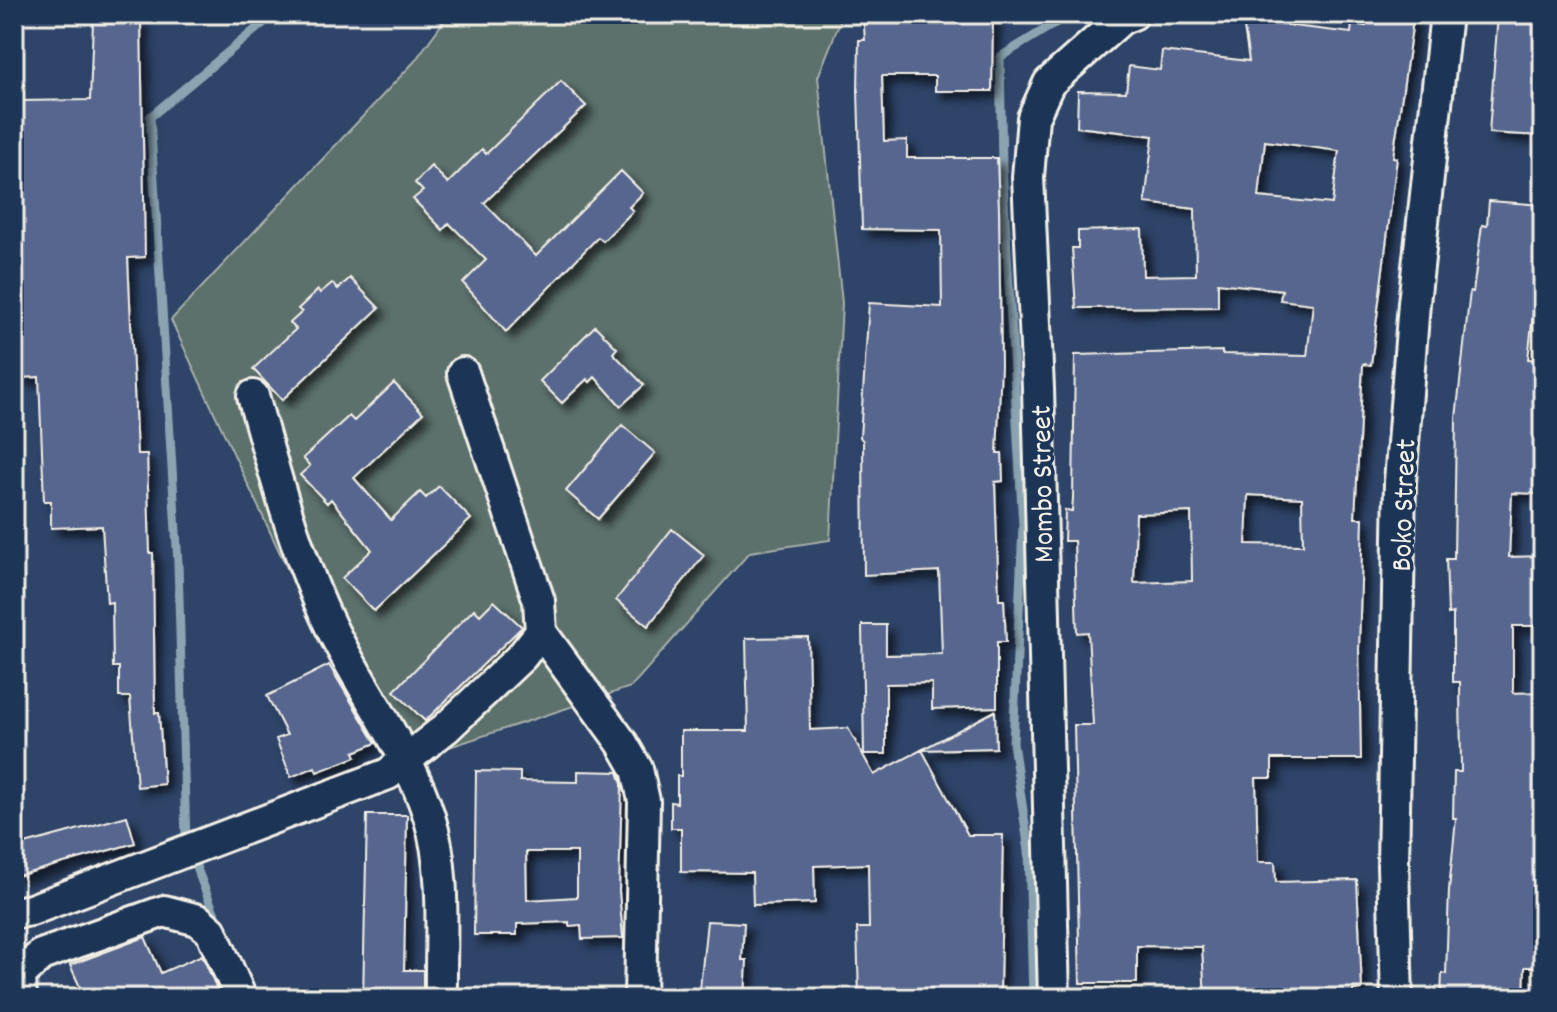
<svg xmlns="http://www.w3.org/2000/svg" width="1557" height="1012" viewBox="0 0 1557 1012" font-family="Dekko,sans-serif">
  <style>
    .green { fill: #5b706c; stroke: #a8b0aa; stroke-width: 2 }
    .lines { fill: none; stroke-linecap: round; stroke-linejoin: round }
    .stream { stroke: #8ba4b1; stroke-width: 9 }
    .building { fill: #57668e; stroke: #f4f1e8; stroke-width: 2; fill-rule: evenodd; filter: url(#shadow) }
    .minor-casing { stroke: #f4f1e8; stroke-width: 36 }
    .minor { stroke: #1d3557; stroke-width: 30 }
    .labels { text-anchor: middle; stroke-width: 7; stroke-linejoin: round; paint-order: stroke }
    .street-label { font-size: 30px; fill: #f4f1e8; stroke: #1d3557 }
  </style>
  <defs>
    <filter id="shadow"><feDropShadow dx="7" dy="7" stdDeviation="4" flood-color="#0009"/></filter>
  </defs>
  <rect width="100%" height="100%" fill="#2e4468"/>
  <filter id="ink" filterUnits="userSpaceOnUse"><feTurbulence type="fractalNoise" baseFrequency=".0125" numOctaves="2"/><feDisplacementMap in="SourceGraphic" scale="16" xChannelSelector="R" yChannelSelector="G"/><feConvolveMatrix kernelMatrix="1 2 1 2 8 2 1 2 1" color-interpolation-filters="sRGB"/></filter>
  <g filter="url(#ink)">
    <path class="green" d="M449,14h394l-25,63 24,226 -12,237 -80,12 -119,135 -233,77 -68,-104 -159,-340 243,-258z"/>
    <g class="lines">
      <path class="stream" d="M219,925l-33,-84 -8,-278 -28,-446 124,-103
        M1033,998l-4,-147 -16,-108 10,-217 -21,-360 -2,-109 70,-43"/>
    </g>
    <path class="building" d="M863,14h130l-1,77h-57v-15h-53l2,65 23,-1v18h90l2,51 2,157 -4,87h5l1,28 -8,1 4,118h5l2,42h-9v65l-65,2v-26l-46,1v70h-22l-2,-129h24v30l56,-1 -3,-83 -75,4 -1,-134 -3,-4 9,-134 73,4 -1,-77 -79,-1 -4,-139 1,-50h6z
      M1242,14h33l2,10 74,9 1,-9 14,2 1,-12h47l-21,143 4,1 -26,207 -8,-1 -8,154h8l-4,131 2,110h-89v19h-16l2,84h17l1,20 81,-2 5,110h-9v8h-148l-3,-51 -65,-1v37h-57l-6,-258h19l-5,-93 -11,1 -3,-92h-10l1,-31 7,1 1,-13 2,-143 147,-4v3l85,2 6,-52 -33,-4 2,-10 -64,-7v24l-142,1 -4,-60h6v-17l64,-2 1,47 53,-1 -1,-66 -50,-6 8,-67 -76,-9 1,-36 48,1 3,-26 31,4 2,-19 87,10zM1265,141l74,10 -7,53 -73,-7zM1248,495l54,3 1,47 -57,-1zM1191,512l1,69 -58,2 2,-69z
      M1498,14h45v122l-54,-3z
      M141,20l4,237 -17,1 9,196h10l3,99h3l2,160h4l5,71 -27,3 -7,-90h-11v-30h-6l-1,-65 -5,1 -5,-77 -51,2v-27h-7l-5,-124 -21,1 -4,-196h4v-81l72,-1 3,-79z
      M561,81l25,25 -102,97 52,53 85,-85 22,22 -14,14 4,4 -30,30 -5,-4 -92,95 -43,-49 23,-23 -37,-37 -6,7 -30,-31 10,-8 -8,-8 16,-17 17,17 34,-34 4,5z
      M1489,201l54,4v85l-7,-1 -8,70 15,1v134l-31,-1 -3,64 34,-1v70h-30v67l30,-1v207l-5,-1 -2,69h-11l-1,31h-83l1,-25 4,1 3,-84 7,-72h-3l1,-46h7l-1,-90h-7v-69l-5,1 -2,-55h8l2,-141 14,-127 3,1 9,-67 5,1z
      M350,278l29,30 -97,92 -29,-31 43,-40 -6,-6 12,-11 -4,-3 20,-19 2,3 12,-10 6,6z
      M595,326l22,22 -4,5 31,32 -23,21 -26,-29 -5,5 -3,-3 -25,24 -22,-22z
      M394,383l29,30 -69,65 37,42 29,-28 6,6 13,-12 32,33 -97,92 -32,-33 30,-28 -41,-51 -4,4 -27,-28 10,-9 -7,-8 46,-42 5,5z
      M622,425l33,28 -57,66 -32,-28z
      M672,529l32,26 -56,71 -32,-26z
      M494,601l28,26 -97,94 -31,-30 80,-82 6,6z
      M808,637l2,93 38,-2 26,47 121,-64 1,37 -74,2 46,85h35l-3,157h-85v6h-56l-2,-70h12l-1,-64 -54,2 1,37 -62,2 -1,-32 -71,-1v-44h-10v-26l6,1v-27h4v-45h67l-2,-93z
      M329,665l47,78 -22,9 2,5 -39,15 -2,-5 -24,10 -15,-38 11,-4 -20,-39z
      M476,771l44,1v9l58,1v-11l40,1 4,12 -3,107 4,47 -41,1 -1,-14 -12,1v-4l-52,2v11h-43zM526,852h51v45l-50,3z
      M367,815h40l-3,155h19v28h-60z
      M127,816l8,27 -121,34v-30z
      M707,921l37,2 -2,37h5l-2,38h-46z
      M145,937l16,36 41,-18 19,43h-136l-15,-33z"/>
    <g class="lines">
      <defs>
        <path id="minor" d="M253,396c21,76 42,154 75,225 31,67 79,125 101,195 18,57 11,123 12,182
          M541,632l81,111 15,26 7,32 -4,197
          M14,913l17,-3 357,-136 58,-46 76,-72 19,-24 -2,-31 -76,-228
          M21,998l-1,-23 21,-20 123,-44 34,9 13,11 30,67
          M1054,998l-16,-610 -10,-211 5,-59 16,-35 72,-64 12,-5
          M1397,998l-4,-132 7,-384 14,-179 32,-289"/>
      </defs>
      <use href="#minor" class="minor-casing"/>
      <use href="#minor" class="minor"/>
    </g>
  </g>
  <g class="labels">
    <g class="street-label">
      <text transform="translate(1041 484) rotate(-91)" y="10">Mombo Street</text>
      <text transform="translate(1402 505) rotate(-88)" y="10">Boko Street</text>
    </g>
  </g>
  <rect width="1557" height="1012" fill="none" stroke="#1d3557" stroke-width="48"/>
  <rect x="24" y="24" width="1509" height="964" fill="none" stroke="#f4f1e8" stroke-width="3" filter="url(#ink)"/>
</svg>
